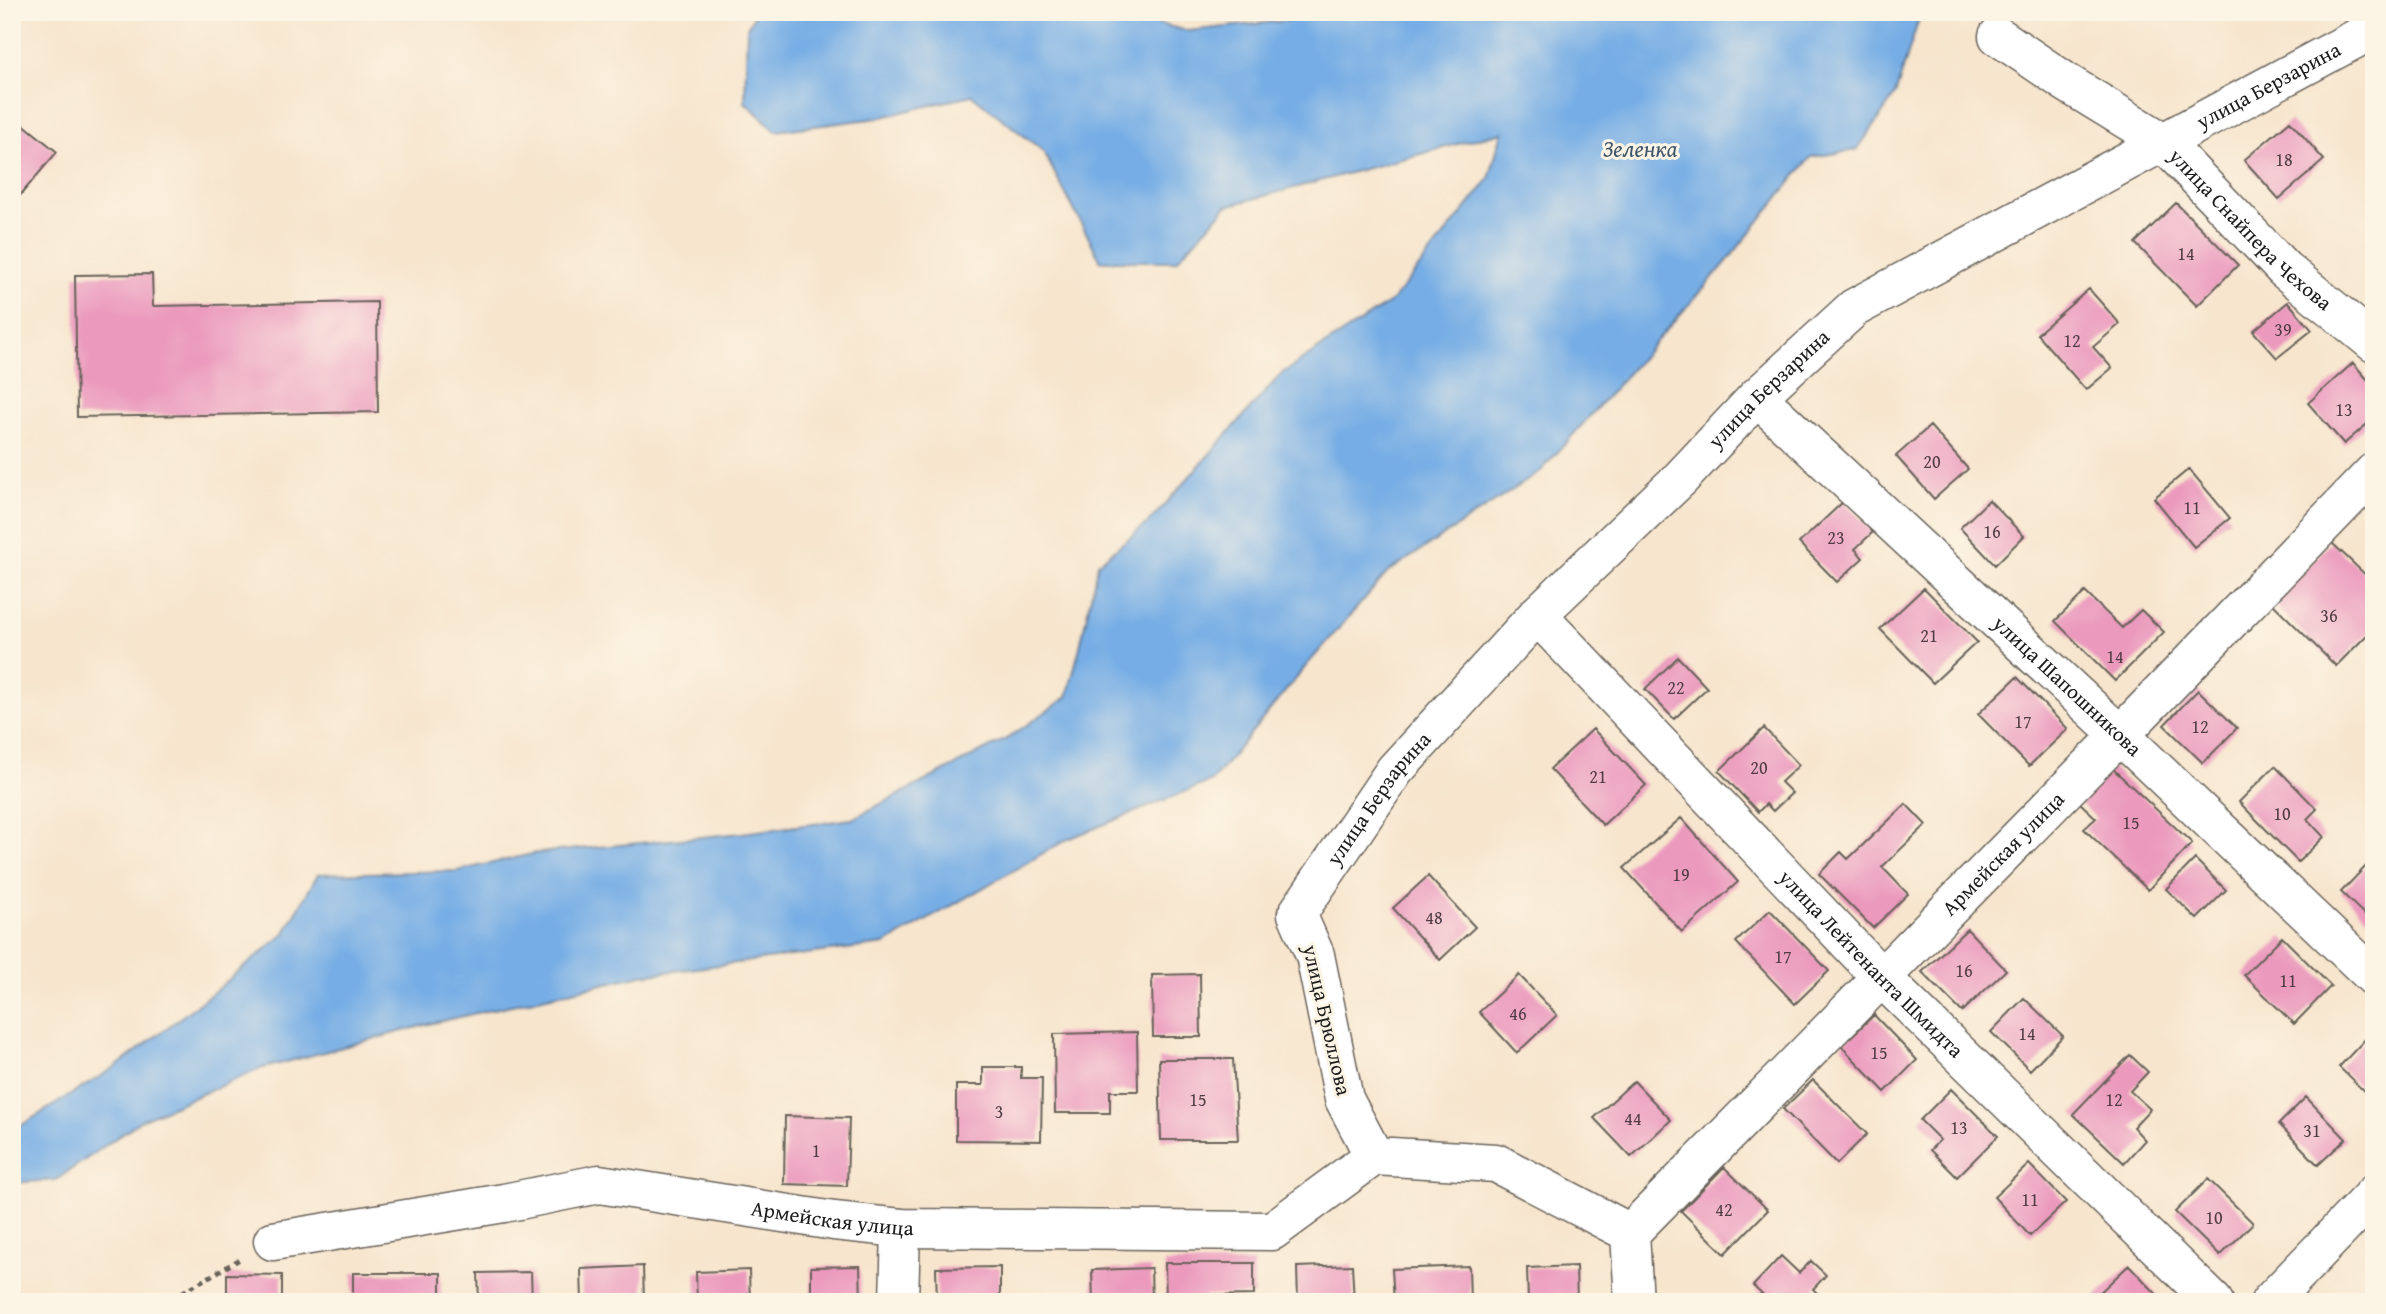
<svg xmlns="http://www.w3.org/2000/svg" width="2386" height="1314" viewBox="0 0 2386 1314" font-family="'Gentium Book Plus',serif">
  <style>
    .water { fill: #76ade5; stroke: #496480; stroke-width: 2 }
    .building { fill: #eb9abd }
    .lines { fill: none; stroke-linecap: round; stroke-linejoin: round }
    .minor-casing { stroke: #69625a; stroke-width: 41 }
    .path { stroke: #69625a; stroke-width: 4.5; stroke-dasharray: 5 5; stroke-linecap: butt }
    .minor { stroke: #fff; stroke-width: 38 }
    .labels { text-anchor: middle; stroke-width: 6; stroke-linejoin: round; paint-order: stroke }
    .number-label { font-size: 18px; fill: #503c44 }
    .street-label { font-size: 21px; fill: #1c1c1c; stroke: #fcf5e5 }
    .water-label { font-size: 23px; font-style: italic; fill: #40566c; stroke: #fcf5e5 }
  </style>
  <rect width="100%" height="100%" fill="#fcf5e5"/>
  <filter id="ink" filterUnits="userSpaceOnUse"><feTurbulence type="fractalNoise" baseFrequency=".0143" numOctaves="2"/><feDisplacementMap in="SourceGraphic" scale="14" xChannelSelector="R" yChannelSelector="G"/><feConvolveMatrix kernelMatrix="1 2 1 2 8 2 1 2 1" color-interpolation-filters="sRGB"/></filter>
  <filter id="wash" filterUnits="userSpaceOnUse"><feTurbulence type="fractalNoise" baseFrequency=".00686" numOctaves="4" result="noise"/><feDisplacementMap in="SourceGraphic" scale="28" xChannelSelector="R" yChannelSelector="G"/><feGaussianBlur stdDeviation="1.57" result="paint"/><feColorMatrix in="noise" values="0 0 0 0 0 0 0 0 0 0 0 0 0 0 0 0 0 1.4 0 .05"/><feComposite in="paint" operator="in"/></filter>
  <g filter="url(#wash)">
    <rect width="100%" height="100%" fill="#f7e5cd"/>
    <path class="water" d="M756,12h356l76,19 123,-13 12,-6h598l-26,83 -38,55 -46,7 -87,108 -184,207 -152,100 -82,94 -94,115 -144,58 -183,105 -243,31 -209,48 -173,46 -117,50 -87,61 -44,3v-52l105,-65 98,-75 69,-57 34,-60 139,-3 80,-18 205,-20 110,-14 156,-81 59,-41 13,-50 18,-84 51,-41 132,-148 112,-74 96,-121 13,-47 -275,74 -51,55h-75l-58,-110 -71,-56 -94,23 -102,13 -31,-29 2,-74z"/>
    <g id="blocks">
      <path class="building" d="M12,115l45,37 -45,53z
        M2290,121l34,39 -45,39 -35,-39z
        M2176,203l62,62 -41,41 -62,-63z
        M152,274l1,32 224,-4 1,110 -301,5 -2,-142z
        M2089,289l31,35 -27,23 19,21 -26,22 -49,-56z
        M2288,302l24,28 -35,28 -24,-27z
        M2353,363l21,24v31l-30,26 -36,-41z
        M1930,426l38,43 -34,30 -38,-43z
        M2189,469l41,49 -36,29 -40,-49z
        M1989,500l35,36 -29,29 -35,-37z
        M1844,501l29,31 -18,17 8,9 -26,24 -38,-39z
        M2331,542l43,41v45l-38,38 -64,-63z
        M1924,588l53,54 -44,41 -53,-54z
        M2085,592l37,36 19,-18 23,22 -49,49 -60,-60z
        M1678,657l29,31 -33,31 -29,-30z
        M2017,677l51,52 -39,37 -51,-52z
        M2198,690l39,38 -34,35 -39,-38z
        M1764,728l35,37 -18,17 11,11 -19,18 -7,-7 -8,8 -39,-41z
        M1593,729l53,56 -43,40 -53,-56z
        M2275,766l42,43 -10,10 17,18 -26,25 -59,-60z
        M2112,768l80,75 -44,47 -64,-61 12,-11 -17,-16z
        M1906,804l20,21 -44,42 26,27 -35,34 -54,-54 22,-22 7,7z
        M1681,818l57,64 -56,50 -58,-64z
        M2195,859l31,31 -29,29 -31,-30z
        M2369,863l5,4v57l-33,-32z
        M1428,876l47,51 -35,33 -47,-52z
        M1770,910l59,61 -34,33 -59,-62z
        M1967,929l39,41 -44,42 -40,-40z
        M2282,937l49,49 -37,38 -50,-49z
        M1200,974l1,63h-48l-1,-62z
        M1519,975l38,40 -40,38 -38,-41z
        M2024,998l39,38 -33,34 -39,-38z
        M1874,1015l43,45 -32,32 -44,-46z
        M1137,1032l1,59h-28v22h-55l-1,-79z
        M2372,1032l2,1v68l-35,-34z
        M2130,1055l18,17 -18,19 20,18 -17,18 12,13 -21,23 -51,-49z
        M1159,1059h74l5,81h-77z
        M983,1067h38v11h21l-1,63 -85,-1v-55h27z
        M1813,1080l54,54 -30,30 -54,-55z
        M1634,1081l37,39 -40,37 -37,-39z
        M1951,1089l47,47 -41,41 -27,-27 10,-10 -20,-20z
        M2306,1097l40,42 -28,26 -39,-41z
        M785,1116l64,2 -2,68 -63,-2z
        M2029,1164l37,38 -36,34 -36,-39z
        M1724,1167l44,43 -43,44 -44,-43z
        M2208,1179l45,44 -33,33 -45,-44z
        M1781,1256l18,17 12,-12 15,14 -13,14 13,13h-56l-17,-16z
        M1165,1263h89v32l-49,1v6h-39z
        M1352,1265l2,37h-56l-1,-35z
        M2129,1265l35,37h-65l-4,-5z
        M643,1266l1,36h-62l-1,-33z
        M860,1266l1,36h-50v-35z
        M1469,1266l1,36h-76l-2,-33z
        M1576,1266l1,36h-49l-1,-34z
        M1000,1267v35h-63l-1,-34z
        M1151,1268l1,34h-59l-1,-32z
        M749,1270l1,32h-53l-1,-30z
        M531,1272l1,30h-53l-1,-29z
        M353,1273h88v29h-88z
        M227,1274l55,1v27h-55z"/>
    </g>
  </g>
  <g filter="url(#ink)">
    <use href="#blocks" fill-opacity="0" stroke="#69625a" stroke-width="2"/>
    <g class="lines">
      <defs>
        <g id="minor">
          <path id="s1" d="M1998,36l69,47 96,59 121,127 90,74"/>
          <path id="s2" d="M1757,397l363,338 254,242"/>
          <path id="s3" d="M1537,615l345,363 332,324"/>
          <path id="s4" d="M1630,1233l490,-498 254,-263"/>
          <path id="s5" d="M273,1241l231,-38 95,-19 235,37 67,7 371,3 102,-75"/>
          <path d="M899,1302l2,-74"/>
          <path id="s6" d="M1634,1302l-4,-69 -134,-70 -122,-7 -30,-57 -29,-144 -18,-41 98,-144 142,-155 144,-137 76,-81 97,-89 520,-279"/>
          <path d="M2270,1302l104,-108"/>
        </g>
      </defs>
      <use href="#minor" class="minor-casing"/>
      <path class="path" d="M165,1302l77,-44"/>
      <use href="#minor" class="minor"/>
    </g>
  </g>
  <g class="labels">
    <g class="number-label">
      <text x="2284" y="166">18</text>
      <text x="2186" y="260">14</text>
      <text x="2283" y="336">39</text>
      <text x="2072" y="347">12</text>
      <text x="2344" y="416">13</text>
      <text x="1932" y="468">20</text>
      <text x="2192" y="514">11</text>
      <text x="1992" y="538">16</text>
      <text x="1836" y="544">23</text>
      <text x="2329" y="622">36</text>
      <text x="1929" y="642">21</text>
      <text x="2115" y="663">14</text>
      <text x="1676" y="694">22</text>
      <text x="2023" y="728">17</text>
      <text x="2200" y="733">12</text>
      <text x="1759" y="774">20</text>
      <text x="1598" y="783">21</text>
      <text x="2282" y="820">10</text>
      <text x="2131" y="829">15</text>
      <text x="1681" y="881">19</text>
      <text x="1434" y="924">48</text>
      <text x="1783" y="963">17</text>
      <text x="1964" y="977">16</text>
      <text x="2288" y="987">11</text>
      <text x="1518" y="1020">46</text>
      <text x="2027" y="1040">14</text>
      <text x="1879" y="1059">15</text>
      <text x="1198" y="1106">15</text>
      <text x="2114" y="1106">12</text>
      <text x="999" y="1118">3</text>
      <text x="1633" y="1125">44</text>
      <text x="1959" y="1134">13</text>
      <text x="2312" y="1137">31</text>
      <text x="816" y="1157">1</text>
      <text x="2030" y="1206">11</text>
      <text x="1724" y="1216">42</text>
      <text x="2214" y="1224">10</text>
    </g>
    <g class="street-label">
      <text dy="7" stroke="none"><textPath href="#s6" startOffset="1895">улица Берзарина</textPath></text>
      <text dy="7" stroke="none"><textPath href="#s1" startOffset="320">улица Снайпера Чехова</textPath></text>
      <text dy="7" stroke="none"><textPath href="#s6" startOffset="1307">улица Берзарина</textPath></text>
      <text dy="7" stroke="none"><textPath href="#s2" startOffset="424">улица Шапошникова</textPath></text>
      <text dy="7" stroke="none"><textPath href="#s6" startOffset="740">улица Берзарина</textPath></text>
      <text dy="7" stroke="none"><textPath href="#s4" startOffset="532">Армейская улица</textPath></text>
      <text dy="7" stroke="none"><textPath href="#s3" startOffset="483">улица Лейтенанта Шмидта</textPath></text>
      <text transform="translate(1327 1020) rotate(77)" y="7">улица Брюллова</text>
      <text dy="7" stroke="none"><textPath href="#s5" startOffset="567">Армейская улица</textPath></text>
    </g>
    <g class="water-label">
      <text x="1640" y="157">Зеленка</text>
    </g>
  </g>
  <rect width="2386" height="1314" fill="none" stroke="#fcf5e5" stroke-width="42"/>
</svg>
